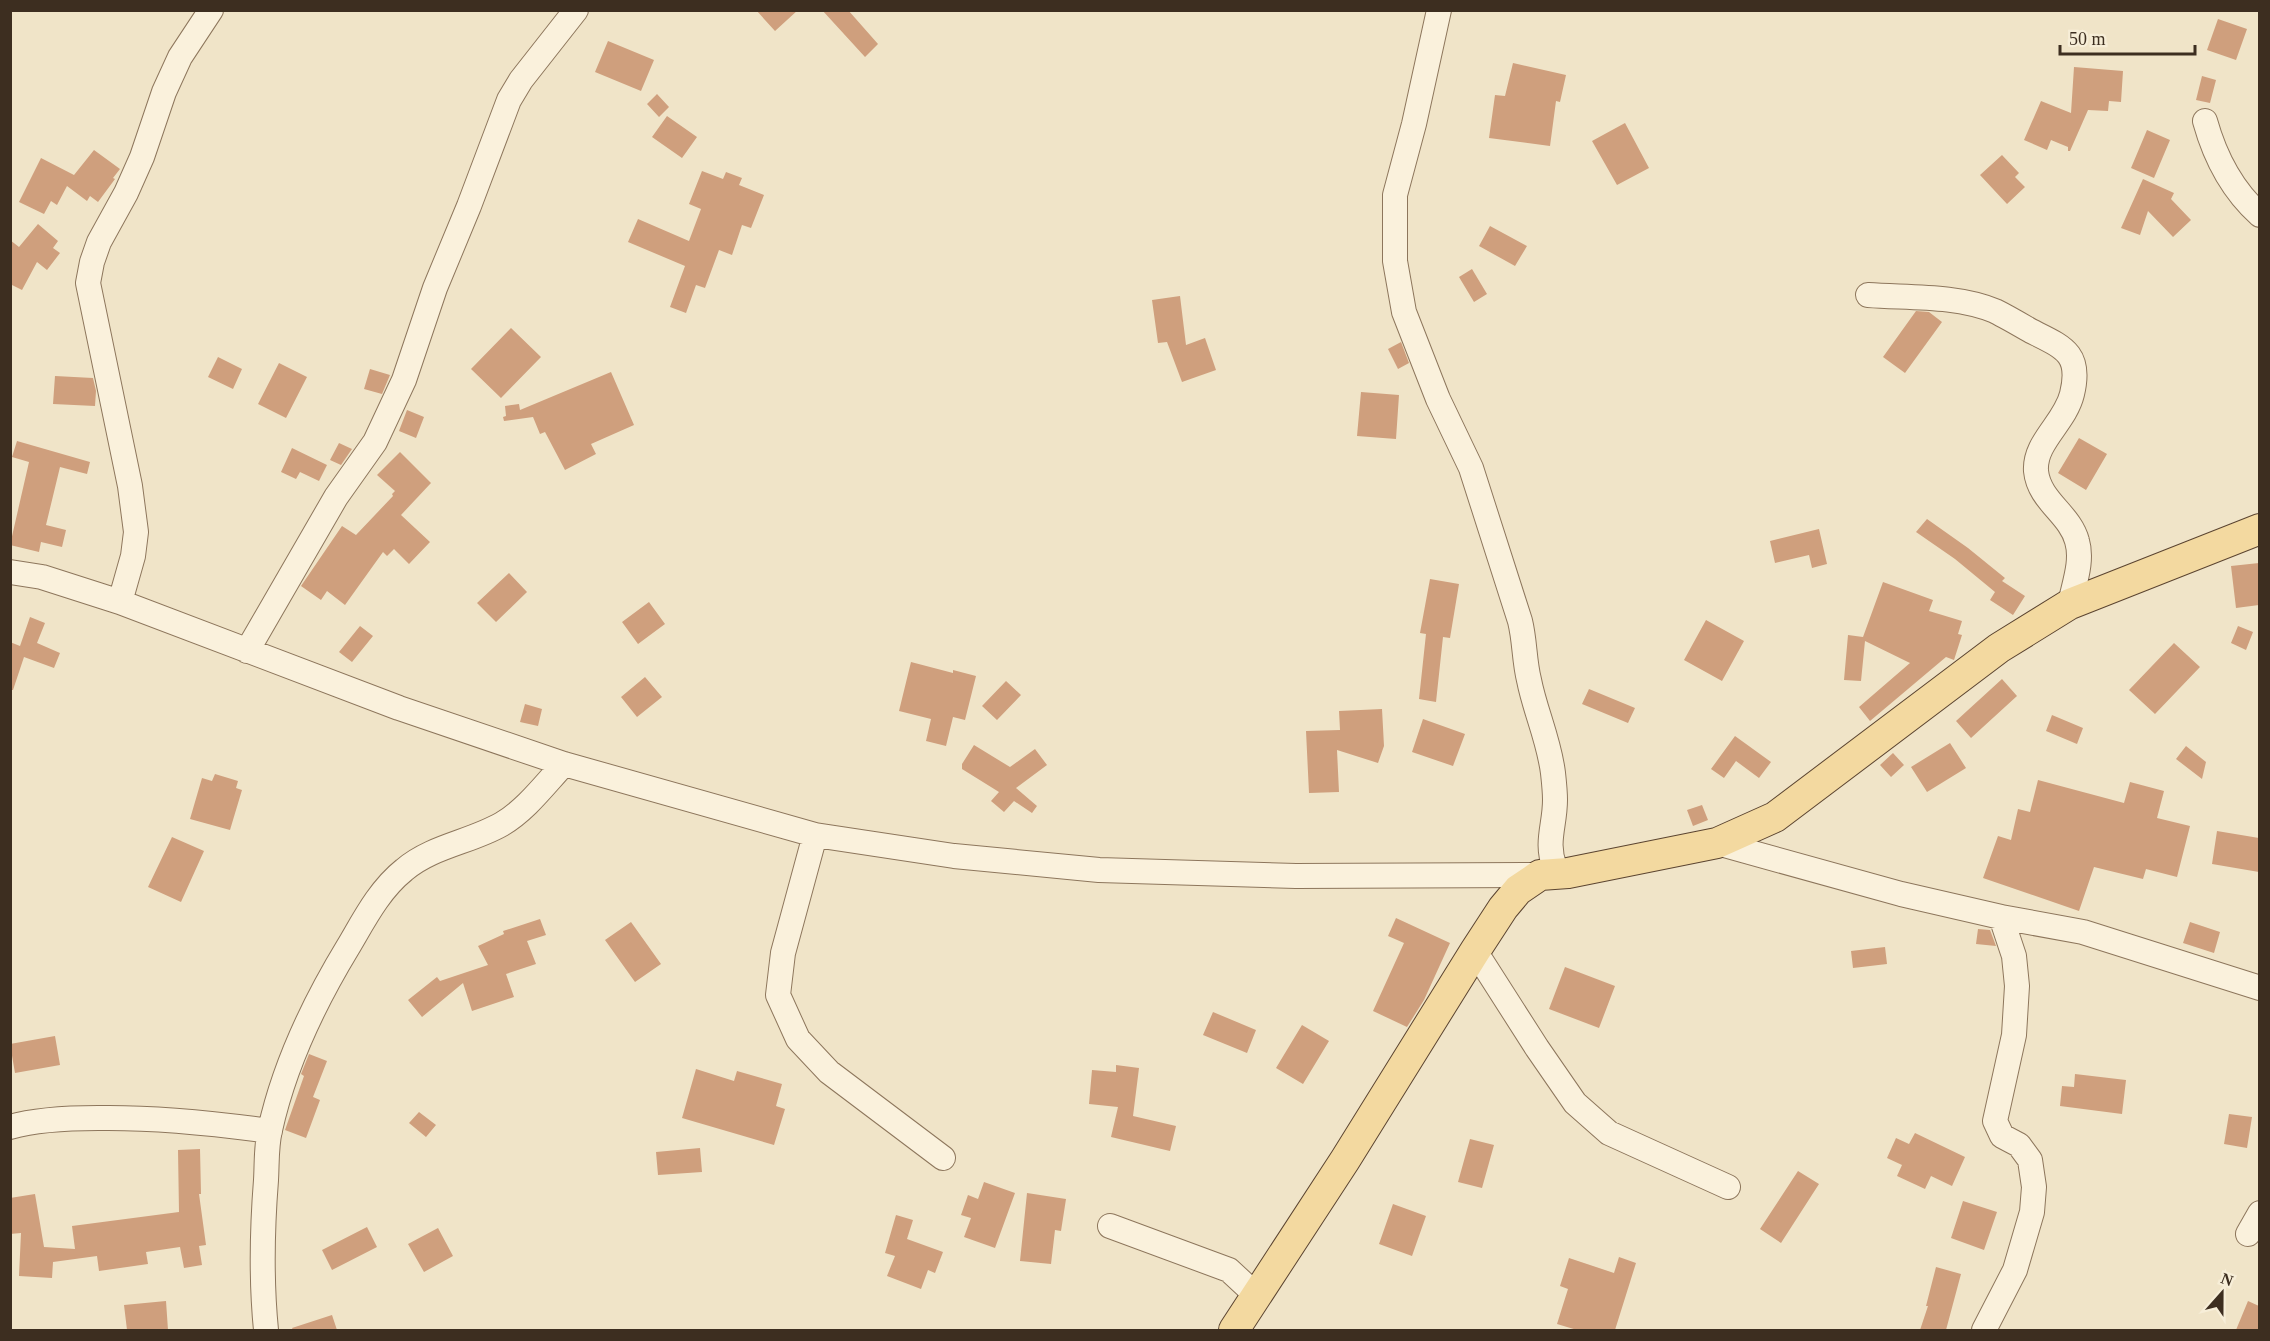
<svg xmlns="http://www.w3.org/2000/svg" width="2270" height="1341" viewBox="0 0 2270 1341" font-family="Georgia,serif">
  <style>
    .building { fill: #cf9f7d }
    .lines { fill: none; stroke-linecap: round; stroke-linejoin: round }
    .minor-casing { stroke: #8d765c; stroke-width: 26 }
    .major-casing { stroke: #5b4430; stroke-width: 32 }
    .minor { stroke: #faf1dc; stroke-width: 24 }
    .major { stroke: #f3d9a0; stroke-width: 30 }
  </style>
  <rect width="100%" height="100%" fill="#f0e4c8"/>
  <path class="building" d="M756,10h42l-23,21z
    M822,10h26l30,34 -13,13z
    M2218,19l29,10 -11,31 -29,-10z
    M608,41l46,19 -13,31 -46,-19z
    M1513,63l53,12 -6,27 -4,-1 -6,45 -61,-8 6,-43 10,1z
    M2074,67l49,4 -2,31 -12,-1 -1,10 -20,-1 -18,41h-2v-4l-17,-7 -4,10 -23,-10 17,-39 30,12z
    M2202,76l14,4 -6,23 -14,-3z
    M657,94l12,13 -10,10 -12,-13z
    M667,116l30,21 -15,21 -30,-21z
    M1625,123l24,45 -32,17 -25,-44z
    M2147,130l23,10 -16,38 -23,-10z
    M94,150l26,19 -7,9 2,1 -17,23 -8,-6 -3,5 -20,-15 -10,19 -6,-4 -7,13 -25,-12 22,-44 33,17z
    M2002,155l17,18 -4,4 10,10 -18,17 -27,-29z
    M702,171l21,8 3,-7 16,6 -3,7 25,10 -13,33 -9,-3 -10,30 -13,-5 -14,38 -9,-3 -10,28 -16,-6 15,-41 -57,-24 10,-23 51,22 12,-32 -12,-5z
    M2143,179l31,14 -3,6 20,21 -18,17 -25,-26 -8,24 -19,-7z
    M38,224l20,17 -5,7 7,5 -13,17 -10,-8 -15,28 -12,-6v-44l9,7z
    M1490,226l37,20 -12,20 -36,-20z
    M1472,269l15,25 -13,8 -15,-25z
    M1180,296l6,49 19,-7 11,32 -34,12 -15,-40 -9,1 -6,-43z
    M1916,311l13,1 13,10 -37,51 -22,-16z
    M511,328l30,29 -40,41 -30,-29z
    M1401,342l8,21 -11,6 -10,-20z
    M218,357l24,12 -9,20 -25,-12z
    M279,363l28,14 -21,41 -28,-14z
    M370,369l20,6 -8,19 -18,-5z
    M611,372l23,53 -43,19 5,10 -31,16 -20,-38 -5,2 -7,-17 -29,4 -1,-4 3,-1 -1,-10 14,-2 1,6z
    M55,376l38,2 3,13 -1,15 -42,-2z
    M1361,392l38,3 -3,44 -39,-3z
    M407,410l17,7 -8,21 -17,-7z
    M2079,438l28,16 -21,36 -28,-17z
    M17,441l73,21 -3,12 -27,-7 -14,58 20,5 -4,17 -21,-5 -2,10 -29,-7 19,-83 -17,-5z
    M339,443l13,6 -11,16 -11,-5z
    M292,448l35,17 -8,16 -19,-9 -4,7 -15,-7z
    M400,452l31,31 -30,32 29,27 -21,22 -15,-15 -7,7 -4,-4 -38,53 -18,-14 -6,9 -20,-14 41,-60 14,9 37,-39 -1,-2 3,-3 -18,-16z
    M1927,519l41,29 37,30 -3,3 23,15 -12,19 -23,-15 5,-8 -40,-33 -39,-27z
    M1819,529l8,35 -15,4 -3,-13 -34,8 -5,-22z
    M2259,563v42l-23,3 -5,-42z
    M509,573l18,19 -31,30 -19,-19z
    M1430,579l29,5 -9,54 -7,-1 -7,65 -17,-3 7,-65 -6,-1z
    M1883,582l50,18 -4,11 33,10 -4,13 4,1 -8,25 -8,-3 -76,64 -11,-14 51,-44 -45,-22 -4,40 -17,-1 4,-45 15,2z
    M649,602l16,22 -27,20 -16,-22z
    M30,617l15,6 -8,20 23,10 -6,15 -30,-11 -11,33h-3v-48l10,4z
    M1706,620l38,21 -22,40 -38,-21z
    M360,626l13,10 -21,26 -13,-10z
    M2238,626l15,6 -7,18 -15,-7z
    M2174,643l26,24 -45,47 -26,-24z
    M911,662l42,11v-3l23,6 -11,44 -12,-3 -7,29 -20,-5 5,-22 -32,-8z
    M645,677l17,20 -25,20 -16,-20z
    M2002,679l15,17 -46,42 -15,-17z
    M1006,681l15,14 -24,25 -15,-14z
    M1589,689l46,19 -7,15 -46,-19z
    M525,704l17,5 -4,17 -18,-4z
    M1382,709l2,37 -6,17 -41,-13 2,42 -30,1 -3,-62 34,-1 -1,-19z
    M2052,715l31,13 -6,16 -31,-13z
    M1423,719l42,15 -12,32 -41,-14z
    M1735,736l36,26 -12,16 -23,-17 -12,17 -13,-9z
    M1950,743l16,25 -39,24 -16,-25z
    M974,745l36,22 25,-18 12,16 -31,23 21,18 -5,7 -18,-12 -10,11 -13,-11 8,-9 -37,-23v-5z
    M2186,746l20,16 -4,17 -26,-20z
    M1893,753l11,12 -13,12 -11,-12z
    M215,774l23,7 -2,7 6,2 -12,40 -40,-11 12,-41 10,3z
    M2038,780l86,23 6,-21 34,9 -7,27 33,8 -13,51 -31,-8 -3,10 -49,-12 -15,44 -96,-33 15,-42 13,4 7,-31 12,3z
    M1702,805l6,15 -15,6 -6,-16z
    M2217,831l42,7v34l-47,-8z
    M172,837l32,14 -23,51 -33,-15z
    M1396,918l54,25 -26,57 -17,27 -34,-16 31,-68 -16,-7z
    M540,919l6,16 -19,6 9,23 -30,10 8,23 -42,14 -9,-28 -41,34 -14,-17 29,-23 3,4 48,-16 -10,-19 26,-12 -1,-3z
    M631,922l30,42 -26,18 -30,-42z
    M2190,922l30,10 -6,21 -31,-10z
    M1978,929l12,1 6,16 -20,-2z
    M1885,947l2,17 -34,4 -2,-17z
    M1565,967l50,19 -16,42 -50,-19z
    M1213,1012l43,18 -9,23 -44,-18z
    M1302,1025l27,16 -26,43 -27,-16z
    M55,1036l5,29 -45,8 -5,-29z
    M309,1054l18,7 -14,36 7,3 -14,38 -21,-8 19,-54 -3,-2z
    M1116,1065l23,3 -6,48 43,10 -6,25 -59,-14 7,-30 -29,-3 3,-34 24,2z
    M696,1069l38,12 3,-10 45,13 -6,22 9,3 -11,36 -92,-27z
    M2075,1074l51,6 -4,34 -62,-8 2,-20 12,1z
    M419,1112l17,13 -10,12 -17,-14z
    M2229,1114l23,3 -5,31 -23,-4z
    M1915,1133l50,24 -13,29 -21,-10 -6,13 -28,-13 5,-11 -15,-7 9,-20 13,6z
    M1470,1139l24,6 -12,43 -24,-6z
    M700,1148l2,24 -44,3 -2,-23z
    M200,1149l1,45h-2l7,51 -7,1 3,19 -18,3 -4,-21 -34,5 2,12 -49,7 -2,-15 -44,6 -1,16 -33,-2 2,-43 -11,1v-36l25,-4 9,53 31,2 -3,-23 107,-14 -1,-62z
    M1798,1171l21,13 -38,59 -21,-14z
    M984,1182l31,11 -20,55 -31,-11 7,-19 -10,-3 7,-20 10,4z
    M1027,1193l39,6 -5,32 -6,-1 -4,34 -31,-3z
    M1963,1201l34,11 -13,38 -33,-12z
    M1393,1204l33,12 -14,40 -33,-12z
    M896,1215l17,5 -6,19 36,13 -8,21 -7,-3 -7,19 -34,-13 8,-20 -10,-3z
    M367,1227l10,20 -45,23 -10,-20z
    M438,1228l15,28 -29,16 -16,-28z
    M1619,1257l17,6 -21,67h-38l-20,-6 11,-35 -8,-3 9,-28 45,15z
    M1936,1267l25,7 -15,56h-26l8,-24h-2z
    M166,1301l2,29h-41l-3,-25z
    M2248,1301l11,5v24h-23z
    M332,1315l5,15h-44l-1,-2z"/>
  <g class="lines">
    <defs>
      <path id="minor" d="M1439,10l-25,114 -19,71v66l9,51 34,87 33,69 49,153c5,20 4,39 9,59 6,31 20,60 24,93 1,9 2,18 2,27 0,26 -10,42 0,68l13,5
        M2205,121c10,36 27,69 55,94
        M1868,295c41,3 88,0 127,16 12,6 24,13 36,20 32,16 51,22 41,63 -7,29 -38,48 -36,77 3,30 34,43 41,70 6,20 -3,43 -7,63
        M10,572l32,5 78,25 279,106 165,56 251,71 139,21 145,14 197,6 244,-1
        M120,602l13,-46 3,-24 -6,-46 -42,-203 4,-21 7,-20 27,-49 16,-36 22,-65 16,-35 31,-47
        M247,651l89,-154 39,-55 29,-62 31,-92 34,-82 40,-106 12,-20 55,-70
        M815,835l-32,118 -5,42 20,44 31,33 114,86
        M1717,843l184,51 100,23 82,15 177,56
        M1475,951l62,97 38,55 34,30 119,54
        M10,1127c28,-8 59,-9 88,-9 58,-1 114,5 172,13
        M1110,1226l119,44 28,26
        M2248,1234l12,-21
        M266,1330c-5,-50 -4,-99 0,-150 1,-16 0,-34 4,-50 14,-64 44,-127 78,-183 16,-27 31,-57 56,-77 28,-24 67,-28 98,-46 25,-15 43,-40 62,-60
        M1984,1330l31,-60 17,-58 2,-25 -4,-27 -11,-15 -17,-9 -7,-15 19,-86 3,-49 -3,-30 -13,-39"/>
      <path id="major" d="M1234,1330l111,-170 130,-209 28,-43 15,-18 22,-15 28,-2 149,-30 58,-26 224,-169 71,-44 190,-75"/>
    </defs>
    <use href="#minor" class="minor-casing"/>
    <use href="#major" class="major-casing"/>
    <use href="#minor" class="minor"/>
    <use href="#major" class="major"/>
  </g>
  <rect width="2270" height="1341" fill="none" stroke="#3d2e20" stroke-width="24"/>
  <g transform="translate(2222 1293) rotate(21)" stroke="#f7eed8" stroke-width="4.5" paint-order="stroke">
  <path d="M0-4.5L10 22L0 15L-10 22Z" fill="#3d2e20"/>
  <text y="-9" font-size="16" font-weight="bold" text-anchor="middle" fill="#3d2e20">N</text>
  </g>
  <path d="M2060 45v9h135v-9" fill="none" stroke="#3d2e20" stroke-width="3"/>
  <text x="2069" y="45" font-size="18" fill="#3d2e20" stroke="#f7eed8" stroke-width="4.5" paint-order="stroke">50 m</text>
</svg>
